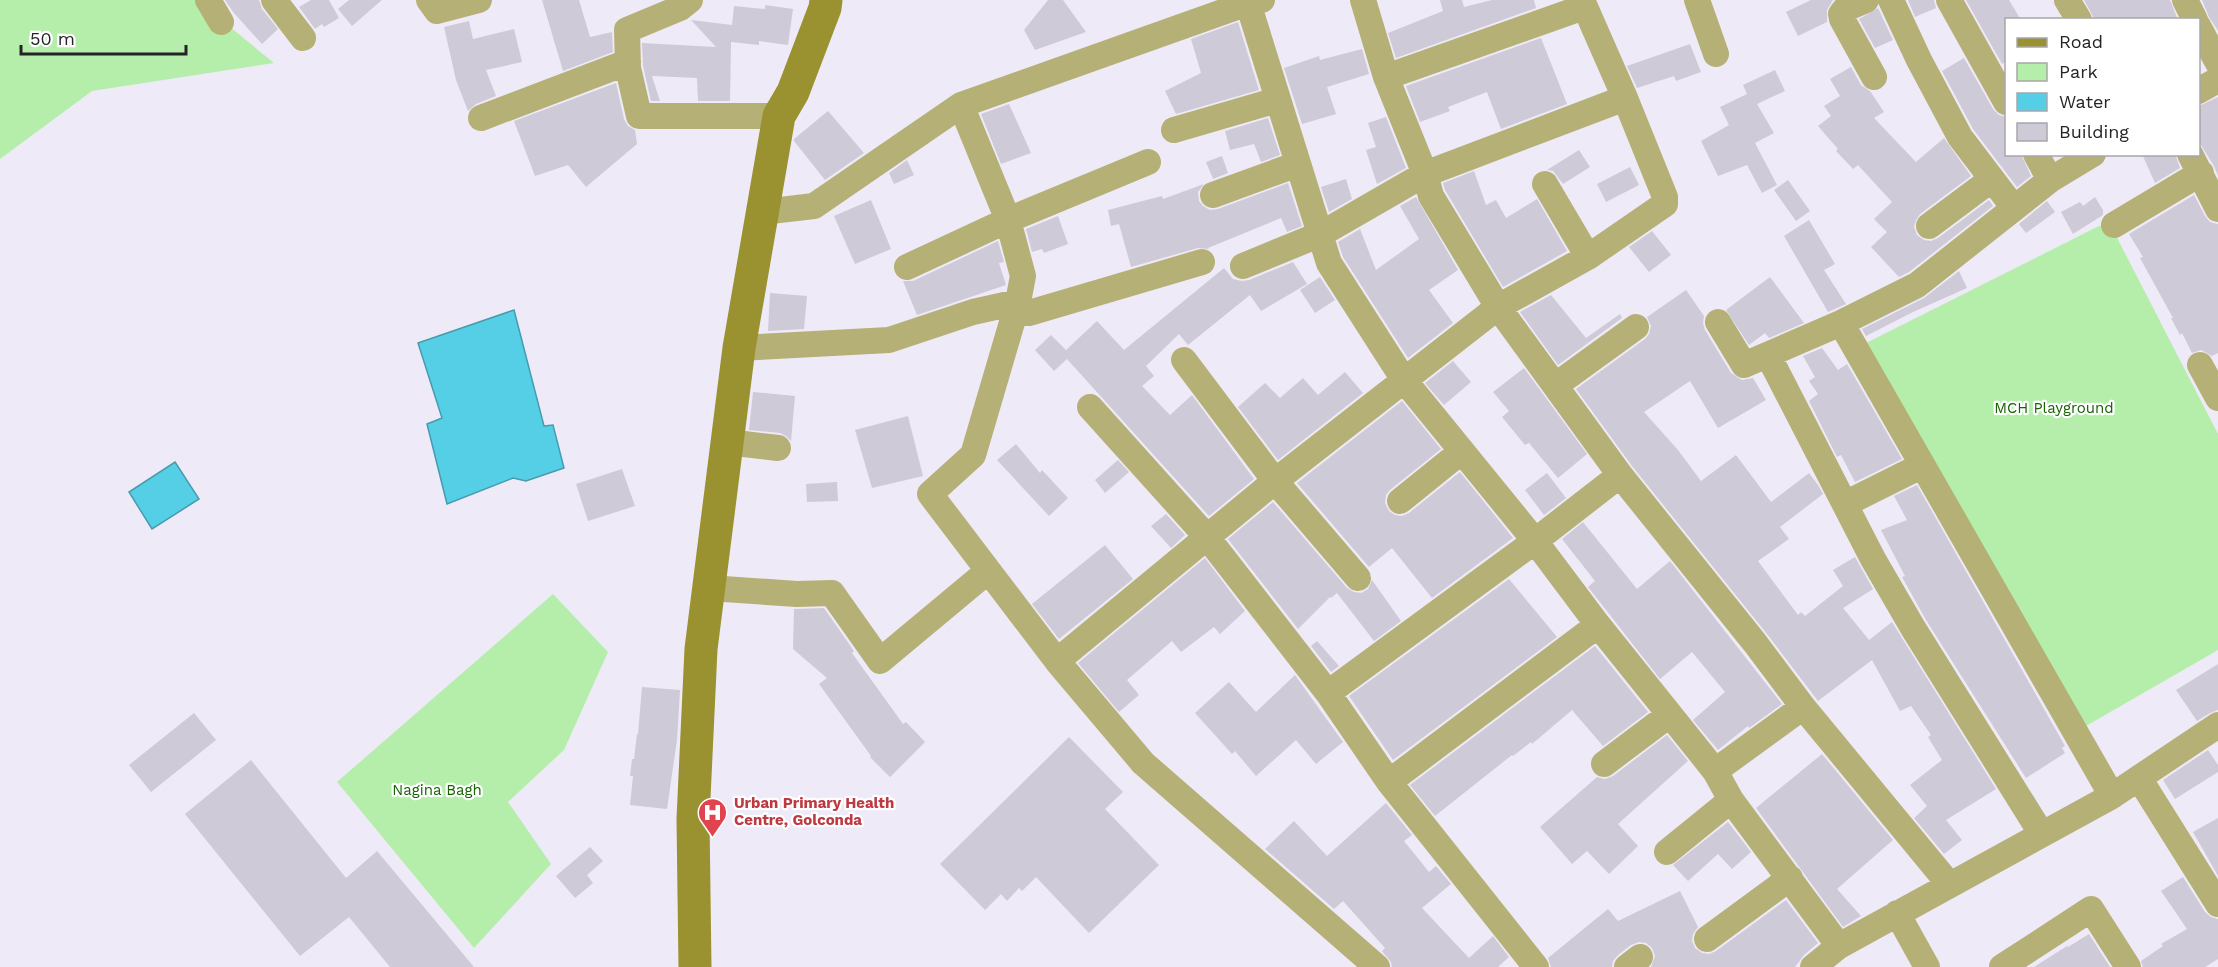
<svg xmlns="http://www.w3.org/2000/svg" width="2218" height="967" viewBox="0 0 2218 967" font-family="'Work Sans',sans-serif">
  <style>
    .green { fill: #b5eeab }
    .water { fill: #55cfe6; stroke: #479bad; stroke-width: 1.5 }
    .building { fill: #cecad8 }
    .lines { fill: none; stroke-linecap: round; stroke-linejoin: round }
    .street { stroke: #b5b076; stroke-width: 26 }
    .secondary { stroke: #9a9130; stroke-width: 33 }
    .labels { text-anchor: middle; stroke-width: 4.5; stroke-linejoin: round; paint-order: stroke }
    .park-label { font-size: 15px; fill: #166302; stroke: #fff }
    .health-label { font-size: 15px; font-weight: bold; fill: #be3a42; stroke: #fff; text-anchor: start }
  </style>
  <rect width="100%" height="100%" fill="#efeaf8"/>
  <path class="green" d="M0,0h197l77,63 -182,28 -92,68z
    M2099,226h12l107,208v216l-132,76 -224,-381z
    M553,594l55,58 -44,98 -56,52 43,62 -77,84 -137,-166z"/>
  <path class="water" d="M514,310l30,116 9,-1 11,43 -38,13 -13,-3 -66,26 -20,-80 15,-6 -24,-75z
    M175,462l24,37 -47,30 -23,-37z"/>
  <path class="building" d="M225,0h34l3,9 16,20 -16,15 -29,-32z
    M311,0h18l10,18 -15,9 -2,-3 -7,5 -16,-22z
    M349,0h33l-30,26 -14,-17z
    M542,0h37l11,37 22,-5 1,20 -50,19z
    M1048,0h15l23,32 -51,18 -11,-20z
    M1440,0h22l2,7 28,-7h42l2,8 -140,50 -8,-25 55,-22z
    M1811,0h22l-6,10v12l-29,14 -12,-24z
    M1908,0h26l2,8 -21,9z
    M1966,0h43l12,20h-14v41l-5,3z
    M2084,0h86l8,20h-83z
    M2202,0h16v31l-9,-14z
    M765,5l28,4 -5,36 -29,-4v4l-28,-3 -1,59h-32l-1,-23 -45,-2 8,25h-9l-8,-35 -1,-23 74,4 -25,-27 41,5 2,-19 31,3z
    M1878,8l15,32 -18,8 -16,-29z
    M469,21l4,18 41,-10 8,33 -36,8 10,26 -20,8 -8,7 -12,-31 -12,-53z
    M1238,22l21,68 -83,24 -11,-23 36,-18 -10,-34z
    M1541,38l26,66 -66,25 -14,-37 -39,15 2,4 -30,11 -14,-36z
    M1690,44l11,28 -25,9 -2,-5 -37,12 -10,-22z
    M1362,49l7,25 -42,13 9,27 -34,10 -18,-56 35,-12 1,4z
    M1964,58l29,51 6,6 8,2v37h14l10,22 -14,11 -44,-58 -31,-58z
    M1851,67l10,18 9,6 14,21 -10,6 42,44 28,-24 27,38 -51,38 -4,6 -2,7 3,8 7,5 7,1 7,-3 51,-38 4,6 -84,66 -10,5 -28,-30 16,-15 -13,-13 18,-17 -34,-37 -5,4 -17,-18 2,-2 -20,-23 13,-10 -7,-10 16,-10 -10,-17z
    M1775,70l10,21 -28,13 17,29 -19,10 22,42 -15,8 -15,-28 -29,11 -17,-35 28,-16 -9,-18 27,-13 -4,-9z
    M616,83l8,36 4,7 7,4 2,14 -51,43 -18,-22 -33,11 -21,-55z
    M2218,97v79l-4,-10 -15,-24v-36z
    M1009,104l22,49 -30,11 -20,-50z
    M828,111l36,42 -39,27 -31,-39v-2z
    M1386,117l20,51 -29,16 -11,-34 10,-3 -8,-24z
    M1268,118l12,37 -19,7 -7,-18 -24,6 -5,-19z
    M1579,150l11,17 -27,17 -10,-13 -6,-1z
    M2142,154h33l5,14 -25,15z
    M1222,156l6,17 -15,6 -7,-17z
    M907,160l7,15 -20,9 -5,-11z
    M1630,167l9,18 -33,17 -9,-18z
    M1474,171l12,34 10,-5 10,18 31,-19 30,52 -64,36 -58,-97 -2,-7z
    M1346,179l6,20 -23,13 -8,-25z
    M1788,180l22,31 -14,10 -22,-31z
    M1288,183l14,43 -15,6 -6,-14 -73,30 1,1 -11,-1 -67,19 -12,-43 -8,2 -3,-16 54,-14 1,3 41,-15 -6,8 1,9 4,5 7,4 8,-1z
    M2194,195l11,21 5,6 8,2v129l-6,3 -11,-6 -9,3 -10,-20 -2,2 -9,-17h2l-33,-60 3,-1 -14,-23z
    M1416,197l42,73 -29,20 24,33 -45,35 -65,-101 -5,-15 22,-13 16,41 43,-31 -19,-33z
    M2095,197l8,13v5l-30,19 -12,-22 19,-10 3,4z
    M871,200l20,49 -36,15 -21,-48z
    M2047,201l8,11 -29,21 -7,-9z
    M1058,216l10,28 -24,9 -2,-4 -10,3 -6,-23z
    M1809,220l26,44 -11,6 22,34 -18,8 -44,-76z
    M1652,231l19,24 -22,17 -20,-25z
    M998,241l6,21 -5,1 7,22 -89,30 -14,-34h10z
    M1293,262l14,22 -46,27 -11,-16 -62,50 -9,-11 -33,32 8,10 -12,10 28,29 22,-20 62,84 -45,37 -142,-157 -13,12 -19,-21 16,-15 15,15 31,-29 27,29 100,-82 9,11 9,2 7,-1z
    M1959,271l8,17 -54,24 -47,24 -4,-7 62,-31z
    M1320,277l15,23 -20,13 -15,-23z
    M1770,277l34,46 -35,15 -4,-5 -16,12 -23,-35z
    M1686,290l18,26 -1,7 2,7 26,43 11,7 11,-2 13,22 -48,28 -28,-47 -46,31 34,38 23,31 35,-26 35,47 38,-29 9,12 5,9 -43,33 9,12 -31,22 40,54 3,-3 4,4 38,-30 -10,-16 22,-13 18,32 -30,19 26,32 23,-18 104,167 -50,31 16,20 -18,14 -30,-36 13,-12 -17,-21 32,-25 -14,-23 3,-2 -20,-29 -11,5 -28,-51 -54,41 -51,-67 -135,-168 -56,-77 69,-50 4,-5 2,-8 -4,-9z
    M770,293l37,3 -3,33 -36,2z
    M1551,295l35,43 34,-24 2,4 -64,47 -38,-53z
    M1822,348l16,22 9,-6 55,95 -47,23 -14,-27 -4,2 -28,-56 9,-7 -9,-13 6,-4 -12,-21z
    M1453,361l18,21 -27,23 -19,-22z
    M1524,368l63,86 -29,24 -29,-35 -4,2 -23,-28 7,-6 -16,-19z
    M1345,372l18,21 -85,67 -40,-53 27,-24 15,15 23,-20 15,17z
    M753,392l42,4 -4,45 -5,-5 -6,-3 -31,-3z
    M1402,401l39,48 -51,41 -4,5 -1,8 4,8 6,4 7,1 7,-3 51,-41 53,66 -81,60 -40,-50 -23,19 -72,-84z
    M908,416l15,60 -51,12 -17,-58z
    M1016,444l24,29 2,-3 26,28 -19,18 -52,-56z
    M1118,460l11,12 -24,21 -10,-13z
    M622,469l13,37 -47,15 -12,-37z
    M1547,473l19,25 -22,17 -19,-25z
    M837,482l1,19 -31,1 -1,-18z
    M1917,485l148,261 -3,2 3,5 -39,25 -100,-158 -24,-43 3,-1 -24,-46 26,-10 -13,-24z
    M1273,502l74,86 7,4 7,1 7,-4 4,-9 29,41 -27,20 -37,-48 -6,5 -1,-1 -32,32 -70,-90z
    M1166,514l19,21 -14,13 -20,-22z
    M1583,522l54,67 33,-28 112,143 -33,24 -1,-2 -30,24 -25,-30 32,-28 -33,-40 -32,27 -72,-92 7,-6 -33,-42z
    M1105,545l28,34 -74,60 -27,-35z
    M1205,558l40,53 -25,23 -6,-7 -33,25 -9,-11 -45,39 12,15 -20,17 -41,-49z
    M1509,579l48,58 -164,123 -44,-64z
    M824,608l30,43 -2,2 51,71 3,-2 19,20 -35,35 -20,-20 1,-1 -52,-72 8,-6 -34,-29 1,-40z
    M1317,641l22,25 -8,6 -20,-26z
    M1595,646l53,66 -45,34 -31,-36 -40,34 -1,-2 -18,14 -1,-1 -77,61 -25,-31z
    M2218,664v46l-8,3 -13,8 -21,-31z
    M1295,675l48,67 -27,22 -20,-24 -40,36 -21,-25 -3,3 -37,-41 34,-31 27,30z
    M642,687l38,3 -3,50 -10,69 -37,-4 3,-29h-3l2,-17h2l3,-25h1z
    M194,713l22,27 -65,52 -22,-27z
    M1667,735l21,26 -70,63 20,22 -29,28 -22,-23 -15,13 -32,-37 57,-50 8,2 8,-3z
    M1069,737l54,55 -18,17 54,56 -70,68 -53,-56 -14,14 -3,-3 -12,13 -6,-7 -16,16 -45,-46z
    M2208,750l10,15v7l-43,27 -12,-19z
    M1822,754l71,86 -56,49 24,27 -18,11 -87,-119z
    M251,760l95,118 31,-27 97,116h-84l-41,-50 -49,39 -115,-142z
    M1386,803l26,32 -8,6 25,31 7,-6 15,18 -29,24 47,50 24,-22 16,21 -11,10h-106l-1,-5 -9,-11 3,-3 -42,-47 -9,8 -69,-60 29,-28 33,35z
    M2218,818v58l-25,-44z
    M1728,822l23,30 -19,17 -14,-15 -30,27 -15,-16z
    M590,847l13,14 -16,14 6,8 -18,15 -19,-22z
    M2183,877l22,35 6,5 7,2v40l-13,8h-62l-2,-6 22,-15 -2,-2 26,-15 -26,-38z
    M1680,891l18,36 -5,7 -1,7 3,7 7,5 7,1 7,-3 70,-51 32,43 -14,12 -9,12h-144l4,-11 -3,-8 -6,-5 -7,-1 -8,3 -13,10 -5,6 -1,6h-61l-3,-9 60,-49 10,12z
    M2089,934l21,33h-76l33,-21 1,1z"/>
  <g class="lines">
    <path class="street" d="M208,0l13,22
      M274,0l29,38
      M429,0l8,11 42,-11
      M690,0l-10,8 -53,22 1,38 11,48h140
      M1363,0l23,77 39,97 6,22 67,111 122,168 135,168 48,64 146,177
      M1697,0l19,54
      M1866,0l-21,9 -4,5 1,5 32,58
      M1891,0l28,60 41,77 54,71
      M1949,0l57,102
      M2067,0l12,20
      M2185,0l10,20
      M1248,3l81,260 75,117 131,161 63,84 117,146 16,29 108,146
      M2198,26l20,37
      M1386,77l198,-70
      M2198,91l20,-11
      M961,105l47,115 15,56 -5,26 -45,153 -43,39 127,167 86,102 234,204
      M481,118l147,-56
      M1174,130l103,-30
      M2036,154l14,26
      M2190,154l28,55
      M1545,184l43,73
      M1213,195l85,-31
      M762,212l52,-6 147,-101 287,-102 14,-3
      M2114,225l87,-52
      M1929,226l63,-47
      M1243,266l78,-32 104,-60 200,-76 -43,-98
      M907,267l101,-47 140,-58
      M1015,312l14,1 173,-51
      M1718,322l26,43 97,-42 76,-38 133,-105 43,-26
      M1841,323l271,473
      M739,348l150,-8 84,-28 45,-10
      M1768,355l105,204 40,69 128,205
      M1184,360l91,121 83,97
      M2200,365l18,33
      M1556,385l80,-58
      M1090,407l117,130 121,156 61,89 147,185
      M727,442l51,6
      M1400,501l62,-50
      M1845,504l76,-38
      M709,588l88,6 35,-1 48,68 108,-90
      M1057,661l218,-180 223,-174 90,-50 77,-53v-7l-40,-99
      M1328,693l207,-152 85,-66
      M1604,764l65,-49
      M1715,771l88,-64
      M2139,778l79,126
      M1389,782l209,-157
      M1667,852l64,-52
      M1897,913l30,54
      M1707,939l83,-61
      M1627,967l13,-10
      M1813,967l26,-21 273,-150 106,-71
      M2002,967l89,-58 37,58"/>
    <path class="secondary" d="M695,967l-2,-148 8,-170 38,-301 40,-232 14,-24 32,-84 1,-8"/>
  </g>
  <defs>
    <symbol id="hospital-pin" viewBox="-11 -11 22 30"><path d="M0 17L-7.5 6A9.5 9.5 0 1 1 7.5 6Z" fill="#e0444e" stroke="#fff"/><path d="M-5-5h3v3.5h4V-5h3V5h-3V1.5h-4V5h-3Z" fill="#fff"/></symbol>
  </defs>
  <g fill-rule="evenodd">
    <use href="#hospital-pin" x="696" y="796" width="33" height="45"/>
  </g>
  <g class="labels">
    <g class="park-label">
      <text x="2054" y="413">MCH Playground</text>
      <text x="437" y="795">Nagina Bagh</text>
    </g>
    <g class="health-label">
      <text x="734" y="808">Urban Primary Health<tspan x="734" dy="17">Centre, Golconda</tspan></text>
    </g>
  </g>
  <rect x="2005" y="18" width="195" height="138" fill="#ffffff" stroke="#a8a7a9" stroke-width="1.5"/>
  <rect x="2017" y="38" width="30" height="9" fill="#9a9130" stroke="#a8a7a9" stroke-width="1.5"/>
  <text x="2059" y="48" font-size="18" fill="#252328">Road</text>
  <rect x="2017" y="63" width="30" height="18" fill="#b5eeab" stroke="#a8a7a9" stroke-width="1.5"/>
  <text x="2059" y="78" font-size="18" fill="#252328">Park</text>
  <rect x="2017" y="93" width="30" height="18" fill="#55cfe6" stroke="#a8a7a9" stroke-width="1.5"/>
  <text x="2059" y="108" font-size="18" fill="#252328">Water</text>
  <rect x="2017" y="123" width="30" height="18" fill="#cecad8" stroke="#a8a7a9" stroke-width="1.5"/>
  <text x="2059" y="138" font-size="18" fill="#252328">Building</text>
  <path d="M21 45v9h165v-9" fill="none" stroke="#252328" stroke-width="3"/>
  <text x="30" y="45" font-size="18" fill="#252328" stroke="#ffffff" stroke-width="4.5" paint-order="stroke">50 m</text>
</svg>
